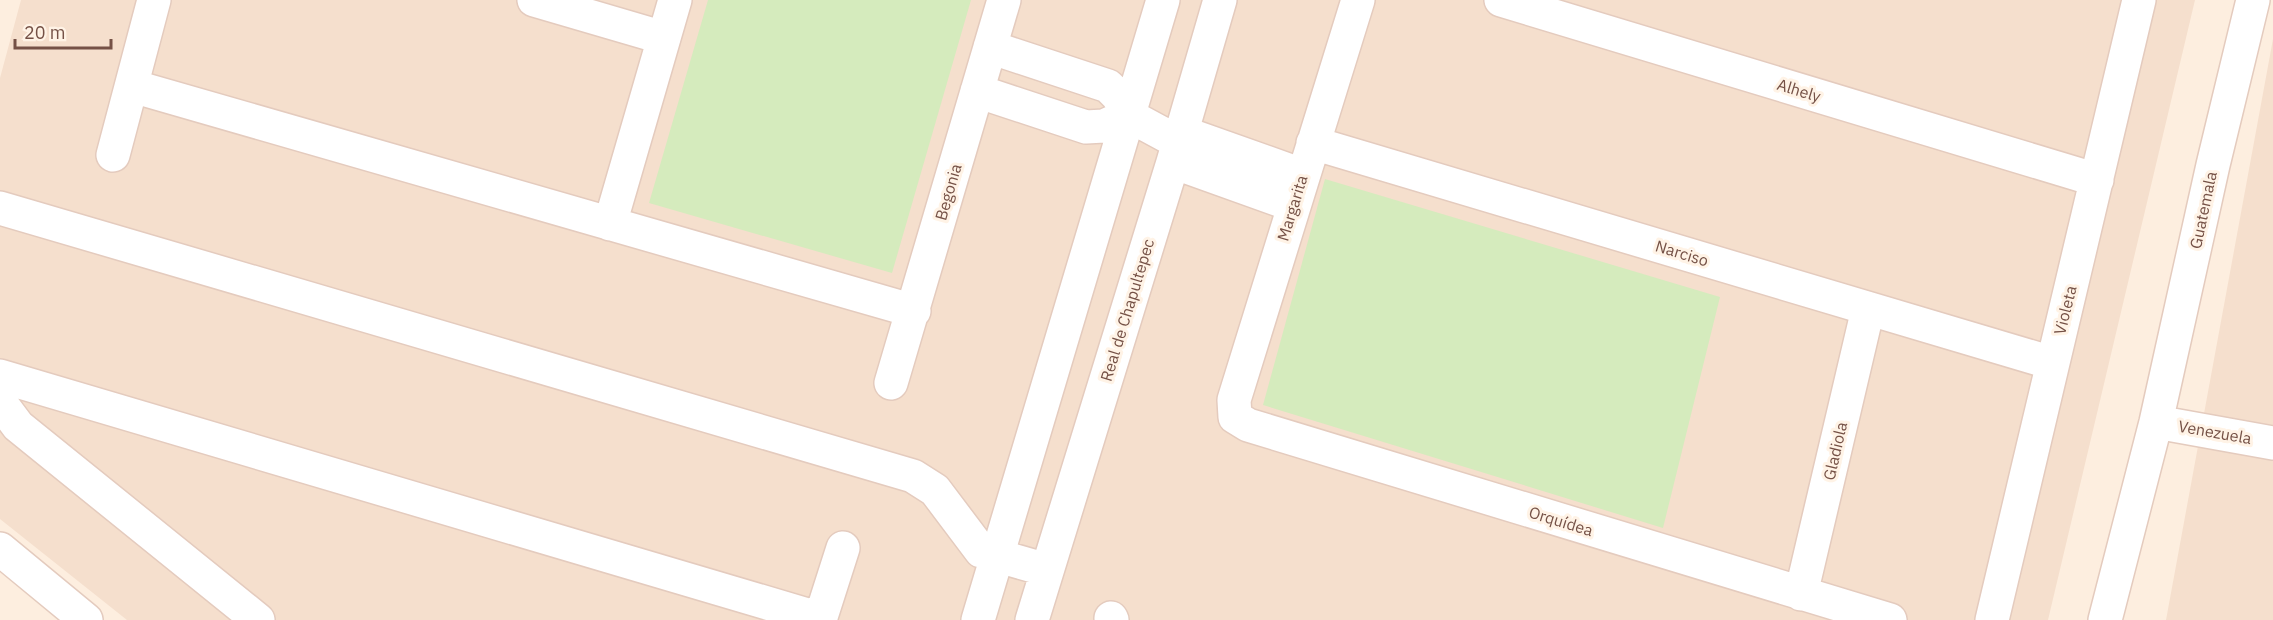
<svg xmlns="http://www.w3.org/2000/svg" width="2273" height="620" viewBox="0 0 2273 620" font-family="'IBM Plex Sans',sans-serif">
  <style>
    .residential { fill: #f5dfcd }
    .green { fill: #d5ebbd }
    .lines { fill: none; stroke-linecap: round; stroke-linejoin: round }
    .street-casing { stroke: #e4cbbe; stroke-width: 36 }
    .street { stroke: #fff; stroke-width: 33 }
    .labels { text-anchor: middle; stroke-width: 6; stroke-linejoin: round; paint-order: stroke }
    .street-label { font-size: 16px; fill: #755146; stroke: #fff3e6 }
  </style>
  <rect width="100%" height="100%" fill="#fdeedf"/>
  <path class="residential" d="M21,0h2174l-147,620h-1921l-127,-101v-441z
    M2273,39v581h-107z"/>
  <path class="green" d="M708,0h263l-79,273 -243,-70z
    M1325,179l395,118 -57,231 -400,-123z"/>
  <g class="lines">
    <defs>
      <path id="street" d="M534,0l130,38
        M1358,0l-124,400 1,17 13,8 642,195
        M1501,0l596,180
        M990,47l118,39 10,10 10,19 50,27
        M132,86l782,225
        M977,91l109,36 18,-1 24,-11
        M1181,132l121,43
        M1313,143l739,220
        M113,155l41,-155
        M1173,162l120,43
        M0,208l913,268 22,14 46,61 66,19
        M610,224l65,-224
        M0,376l821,243
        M891,383l113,-383
        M0,402l18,24 240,194
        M2156,422l117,21
        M0,549l86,71
        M1801,594l67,-285
        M1111,618l1,2
        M820,620l23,-72
        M978,620l185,-620
        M1032,620l141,-458 47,-162
        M1992,620l147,-620
        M2105,620l51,-198 57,-257 40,-165"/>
    </defs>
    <use href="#street" class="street-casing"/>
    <use href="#street" class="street"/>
  </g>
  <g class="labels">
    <g class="street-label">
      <text transform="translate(1799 90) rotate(17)" y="6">Alhely</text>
      <text transform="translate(948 192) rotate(-74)" y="6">Begonia</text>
      <text transform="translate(1292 208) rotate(-73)" y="6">Margarita</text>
      <text transform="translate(2203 210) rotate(-78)" y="6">Guatemala</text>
      <text transform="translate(1682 253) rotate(17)" y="6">Narciso</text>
      <text transform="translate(1127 310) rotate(-73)" y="6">Real de Chapultepec</text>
      <text transform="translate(2065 310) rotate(-76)" y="6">Violeta</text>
      <text transform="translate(2215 432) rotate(10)" y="6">Venezuela</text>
      <text transform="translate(1835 451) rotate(-77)" y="6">Gladiola</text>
      <text transform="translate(1561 521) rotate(17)" y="6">Orquídea</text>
    </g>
  </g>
  <path d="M15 39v9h96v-9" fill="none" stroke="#755146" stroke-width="3"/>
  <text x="24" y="39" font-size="18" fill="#755146" stroke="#fff3e6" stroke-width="4.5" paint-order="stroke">20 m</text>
</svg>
